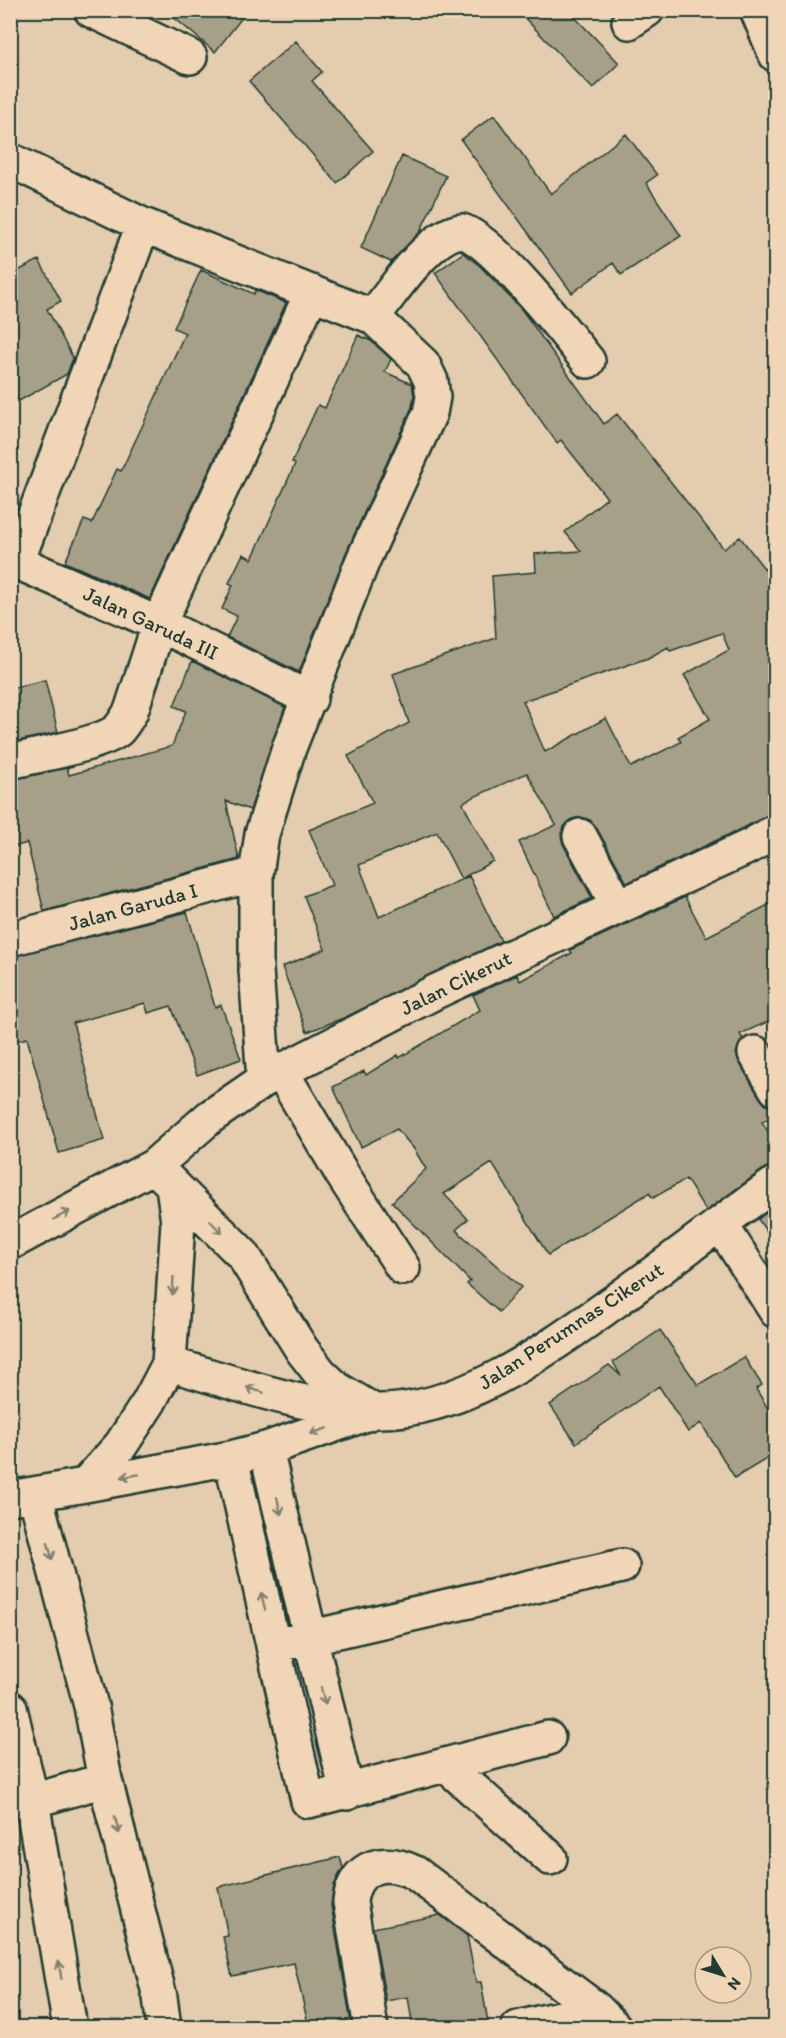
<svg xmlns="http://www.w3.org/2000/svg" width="786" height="2038" viewBox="0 0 786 2038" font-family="Itim,sans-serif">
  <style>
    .building { fill: #a7a089; stroke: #1f3d34; stroke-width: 1.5; fill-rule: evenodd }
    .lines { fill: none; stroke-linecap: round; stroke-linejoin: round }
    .minor-casing { stroke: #1f3d34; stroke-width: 38 }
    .minor { stroke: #f1d5b7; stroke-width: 33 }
    .oneway { stroke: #7d816f }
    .labels { text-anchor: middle; stroke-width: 4.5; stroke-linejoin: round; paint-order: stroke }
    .street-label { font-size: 21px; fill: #1f3d34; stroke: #f1d5b7 }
  </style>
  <rect width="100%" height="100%" fill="#e4ccaf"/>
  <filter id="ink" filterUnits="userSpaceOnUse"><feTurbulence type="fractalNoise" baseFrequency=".0167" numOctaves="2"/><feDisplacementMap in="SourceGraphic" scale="12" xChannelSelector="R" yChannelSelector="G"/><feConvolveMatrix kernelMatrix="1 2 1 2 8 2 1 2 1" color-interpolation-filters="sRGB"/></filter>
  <g filter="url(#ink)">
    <path class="building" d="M165,10h83l-33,42z
      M517,10h51l51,53 -26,26z
      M296,41l26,31 -10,9 61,70 -36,32 -88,-102z
      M494,115l57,79 75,-60 31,41 -11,8 35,53 -60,39 -8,-12 -41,30 -111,-153z
      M402,156l44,20 -26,56 -29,30 -30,-14z
      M463,253l17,13 42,44 82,114 13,-10 107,135 16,-12 36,47v228l-149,71 -31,-56 -6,-7 -9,-3 -9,2 -8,8 -3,8 2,9 29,54 -38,18 -35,-74 37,-17 -29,-52 -62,28 -2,3 30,57 -32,18 -24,-47 -78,33 20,52 90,-41 32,65 -155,76 -39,15 -25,-65 43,-18 -21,-53 28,-11 -23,-55 64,-27 -25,-47 61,-33 -16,-49 103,-36 -4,-62 44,-4 -1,-18 46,-3 -16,-19 42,-34 -46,-58 -4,3 -122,-170zM722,633l7,17 -45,25 26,44 -32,18 3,5 -50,25 -25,-49 -61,34 -22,-51 125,-43 20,-11 2,4z
      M39,260l22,41 -14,8 26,49 -6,16 -48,27 -9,-15v-111z
      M201,270l53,24 1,-4 31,13 -136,296 -85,-37 19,-42 8,3 25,-54 4,2 27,-57 37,-81 -11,-5z
      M358,335l13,6 20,18 -6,13 27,12 2,12 -2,11 -66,146 -47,119 -72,-35 10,-21 -15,-7 11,-24 -4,-2 14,-29 9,5 43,-95 -3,-2 26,-57 7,3z
      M192,661l93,46 -35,103 -24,-9 13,58 -195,52 -17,-68 -17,5v-68l57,-12 2,7 103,-29 14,-35 -12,-5z
      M45,680l13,52 -48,11v-54z
      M685,897l21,40 70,-36v117l-36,16 3,5 -7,14 3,9 21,36 6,7 10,3v6l-14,8 14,22v20l-11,4 -59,43 -20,-32 -33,19 -4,-5 -101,62 -56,-92 -48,31 24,25 -12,11 65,57 -22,25 -32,-28 3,-3 -78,-79 34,-33 -12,-20 -17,-20 -36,18 -28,-60 31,-16 2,4 32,-20 1,3 81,-48 -7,-15 44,-20 3,6 52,-28 -2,-3z
      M187,912l28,95 6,-2 20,54 -44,16 -26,-69 -23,7 -3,-10 -72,20 31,117 -45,13 -32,-115 -17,5v-86z
      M776,1206v40l-18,-27z
      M660,1330l38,55 46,-28 18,28 -6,4 20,33v31l-41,25 -34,-55 -13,9 -29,-46 -83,57 -26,-38 59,-40 12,11 -8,-14z
      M340,1857l3,11 -9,17 -3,20 21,123h-43l-15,-65 -62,13 -9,-39 5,-1 -10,-49z
      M440,1915l27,21 9,46h5l8,46h-76l-5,-31 -22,4 -13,-73z"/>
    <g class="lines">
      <defs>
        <path id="minor" d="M91,10l99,47
          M757,10l19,45
          M629,22l18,-12
          M10,160l133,65 230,92 50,47 8,17 2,16 -3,16 -67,147 -74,188 -27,86 -6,40v96l8,110
          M373,317c18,-24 58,-84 89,-86 33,11 102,100 126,130
          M12,539l5,23 142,62 151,75
          M17,562l126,-337
          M10,762c23,-6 92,-18 108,-32 5,-5 9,-12 13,-19l28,-87 153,-332
          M580,836l38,70
          M10,939l246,-65
          M755,1053l21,36
          M282,1073l62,104 59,91
          M154,1166l56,-49 54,-37 171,-88 315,-146 26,-15
          M721,1225l55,86
          M10,1243l144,-77 89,89 59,95 18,23 17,16 30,18
          M169,1364c68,19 133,44 204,47 87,3 173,-61 241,-109 54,-39 107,-80 162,-119
          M266,1449l81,344
          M231,1458l77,343 240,-63
          M85,1485l146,-27 35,-9 103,-36
          M35,1494l56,212 14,74 55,217 4,31
          M10,1498l75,-13 36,-40 28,-43 20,-38 9,-142 -5,-36
          M273,1646l349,-80
          M10,1708l22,93 38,227
          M446,1765l104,93
          M32,1801l73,-21
          M371,2028l-21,-126c4,-38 36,-44 65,-29l181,136 19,19
          M518,2028l78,-19"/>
      </defs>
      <use href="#minor" class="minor-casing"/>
      <use href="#minor" class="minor"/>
    </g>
    <defs><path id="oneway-shaft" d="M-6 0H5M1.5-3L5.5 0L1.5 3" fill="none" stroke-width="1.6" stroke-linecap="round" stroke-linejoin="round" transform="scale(1.5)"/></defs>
    <g class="oneway">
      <use href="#oneway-shaft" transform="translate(62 1215) rotate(-28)"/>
      <use href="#oneway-shaft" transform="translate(216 1227) rotate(46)"/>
      <use href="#oneway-shaft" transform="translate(173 1286) rotate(93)"/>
      <use href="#oneway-shaft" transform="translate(255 1390) rotate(-163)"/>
      <use href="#oneway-shaft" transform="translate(319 1431) rotate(161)"/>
      <use href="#oneway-shaft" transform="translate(130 1476) rotate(170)"/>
      <use href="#oneway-shaft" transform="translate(279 1506) rotate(77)"/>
      <use href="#oneway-shaft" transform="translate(50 1551) rotate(75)"/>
      <use href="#oneway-shaft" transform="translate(263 1601) rotate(-103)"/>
      <use href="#oneway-shaft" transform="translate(323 1696) rotate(76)"/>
      <use href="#oneway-shaft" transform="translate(117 1825) rotate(76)"/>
      <use href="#oneway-shaft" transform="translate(60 1970) rotate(-99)"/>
    </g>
  </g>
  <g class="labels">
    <g class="street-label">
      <text transform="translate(151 623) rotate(25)" y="7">Jalan Garuda III</text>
      <text transform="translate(133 907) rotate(-15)" y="7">Jalan Garuda I</text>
      <text transform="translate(456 983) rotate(-26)" y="7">Jalan Cikerut</text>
      <text transform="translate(571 1326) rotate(-33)" y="7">Jalan Perumnas Cikerut</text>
    </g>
  </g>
  <rect width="786" height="2038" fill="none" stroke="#f1d5b7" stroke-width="36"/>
  <rect x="18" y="18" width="750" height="2002" fill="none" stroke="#1f3d34" stroke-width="2" filter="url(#ink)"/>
  <g transform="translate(723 1975) rotate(128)"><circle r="28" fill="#f1d5b7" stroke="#9d9883" stroke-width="1.5"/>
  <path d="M0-4.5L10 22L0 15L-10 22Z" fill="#1f3d34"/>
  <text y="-9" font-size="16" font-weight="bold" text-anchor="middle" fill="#1f3d34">N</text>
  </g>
</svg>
